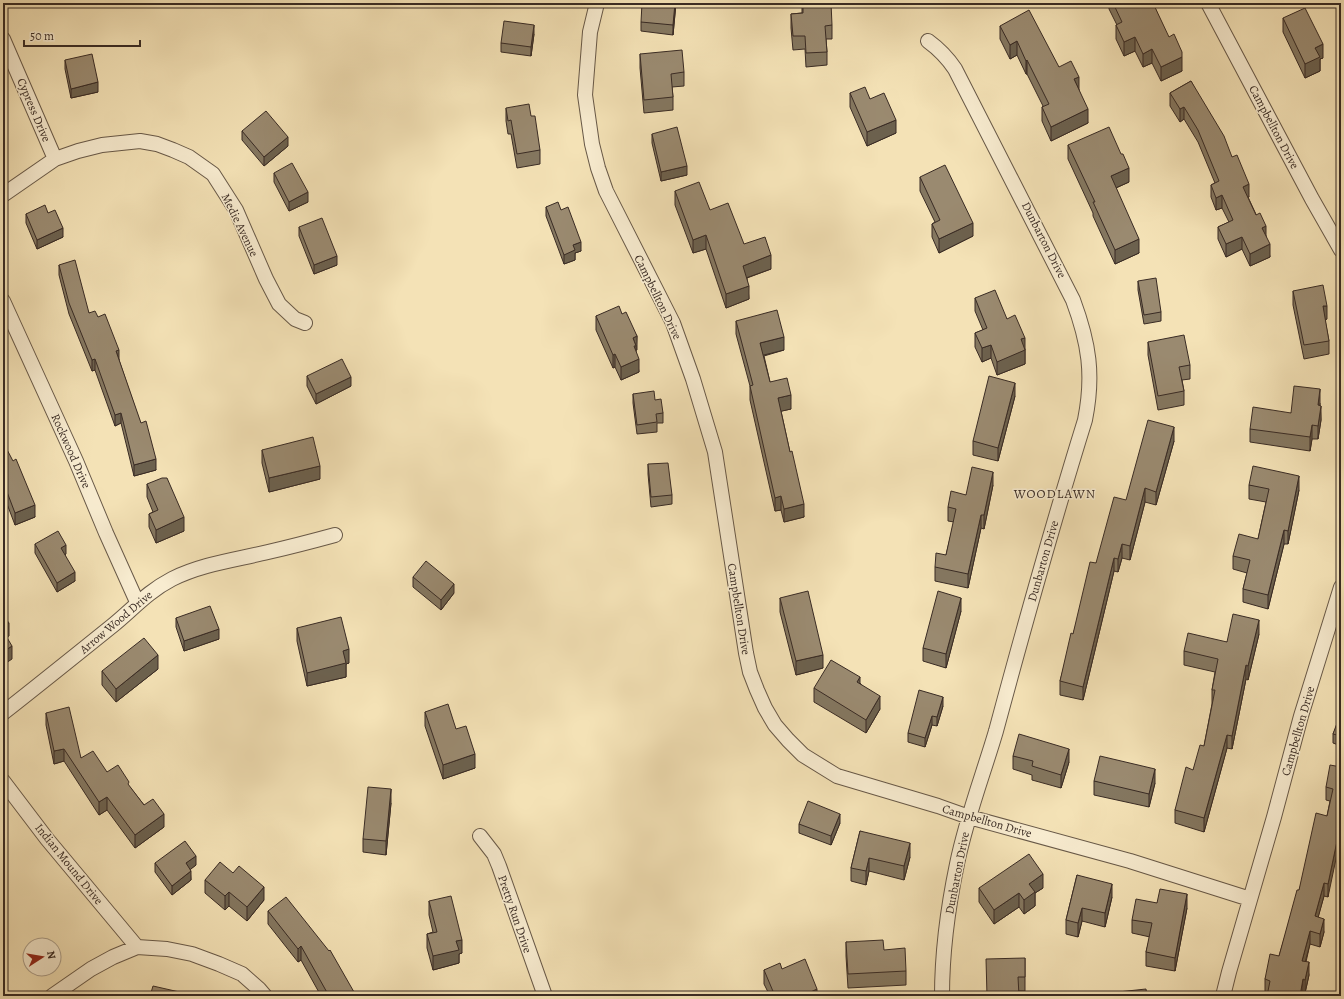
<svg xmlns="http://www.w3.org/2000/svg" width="1344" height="999" viewBox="0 0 1344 999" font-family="Alegreya,serif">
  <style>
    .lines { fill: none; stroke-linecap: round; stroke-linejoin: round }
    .street-casing { stroke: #685948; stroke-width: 16 }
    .street { stroke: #f8ecd0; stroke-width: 14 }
    .wall { fill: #847760; stroke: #392b24 }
    .shaded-wall { fill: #6c614e; stroke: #392b24 }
    .building { fill: #9a8a70; stroke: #392b24 }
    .labels { text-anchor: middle; stroke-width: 3; stroke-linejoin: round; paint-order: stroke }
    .street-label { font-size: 12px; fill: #392b24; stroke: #f8ecd0 }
    .neighbourhood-label { font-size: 13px; letter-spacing: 1px; fill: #392b24; stroke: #f8ecd0 }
  </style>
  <rect width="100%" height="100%" fill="#f4e2b6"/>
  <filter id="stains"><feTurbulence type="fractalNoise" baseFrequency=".005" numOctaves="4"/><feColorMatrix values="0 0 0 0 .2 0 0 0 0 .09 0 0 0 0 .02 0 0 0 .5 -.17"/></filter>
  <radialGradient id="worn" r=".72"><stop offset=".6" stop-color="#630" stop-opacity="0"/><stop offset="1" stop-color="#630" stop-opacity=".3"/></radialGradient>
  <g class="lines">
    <defs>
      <path id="street" d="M597,3l-7,29 -5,63 7,49 6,24 8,23 67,132 20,56 22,73 31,201 4,19 7,18 8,18 10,17 13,15 15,15 34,21 101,30 31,11 161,44 120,38
        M1208,3l104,196 29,51
        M3,39l52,120
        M928,41c11,8 19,16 27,28l118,231c16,43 21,75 12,120 -32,103 -61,207 -89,311 -13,44 -30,88 -39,133 -9,43 -15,88 -15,132
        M3,195l52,-36 23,-8 24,-6 38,-4 17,3 16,6 16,7 24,17 23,36 30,69 13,25 16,15 10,4
        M3,301l73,160 30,72 31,69
        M3,713c37,-29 73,-58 109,-87 21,-17 35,-34 60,-47 30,-15 63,-19 96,-27 22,-5 45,-11 67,-17
        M3,781l44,58 90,108
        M480,836l14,18 5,12 46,130
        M52,996l39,-27 22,-12 24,-10 30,2 25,5 27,10 23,10 17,15 6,7
        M1223,996l6,-24 45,-155 27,-101 40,-129"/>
    </defs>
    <use href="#street" class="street-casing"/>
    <use href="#street" class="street"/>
  </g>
  <path class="wall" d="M676,3l-3,32 -32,-4v-9z
    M802,3l30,22v14h-6l1,13v13l-21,2 -1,-18 -12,1 -2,-22v-14l11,-1z
    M1109,3h44l29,68 -21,10 -9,-18 -9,4 -8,-16 -11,5 -8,-17v-14h1l-8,-16z
    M1283,18l40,40 -3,1v12l-15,7 -22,-46z
    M1000,26l59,41 20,23 9,33 -37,18 -9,-20v-14l1,-1 -16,-32h-1l-9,-19 -7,4 -10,-20z
    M534,34l-3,22 -30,-4v-9z
    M640,54l44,18v14l-12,1 1,10v13l-29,3 -4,-45z
    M65,60l33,32 -27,6 -6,-29z
    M1191,81l58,116h-1l18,39 4,21 -20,9 -8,-17 -16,8 -8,-18v-12l11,-5 -7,-14 -6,2 -5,-13v-12l4,-2 -17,-41 -14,-23 -4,3 -10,-16v-13z
    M850,93l20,6 26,34 -29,13 -17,-39z
    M506,108l34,42v14l-23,4 -6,-34h-3l-2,-13z
    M242,131l46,15 -24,20 -22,-26z
    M652,134l35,41 -26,6 -9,-38z
    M1068,145l61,37 -13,6 23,65 -24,11 -22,-48v-3l-25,-54z
    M274,173l34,29 -19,9 -15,-29z
    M920,177l53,59 -34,17 -7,-16v-13l3,-2 -15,-31z
    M675,191l69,53 27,25 -24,9 2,21 -23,9 -20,-59 -13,4 -18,-48z
    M546,207l15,3 20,41 -6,2v7l-11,4 -18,-48z
    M48,213l15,24 -26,12 -11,-26v-9z
    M299,227l38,38 -23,9 -15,-38z
    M59,265l30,48 9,4 21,43 37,110 -22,6 -13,-53 -6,3 -20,-56 -3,1 -23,-57 -10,-39z
    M1138,281l23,31v9l-17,3 -6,-34z
    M1293,291l34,28 -2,1 4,21v13l-25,5 -11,-54z
    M975,298l32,21 18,30v15l-28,11 -6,-17 -9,4 -7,-15v-14l8,-3 -8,-19z
    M622,314l15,22 -1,17 3,19 -18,8 -6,-13 -2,1 -17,-38v-14z
    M736,321l48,29 -20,6 6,26 21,27 -10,2 23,106 -20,5 -3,-12 -6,1 -25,-111v-14l-14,-52z
    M1148,342l42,23v14l-8,1 2,11v14l-26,5 -10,-55z
    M307,376l44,10 -35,18 -9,-18z
    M633,394l22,6 8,13v10h-6v9l-20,2 -4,-31z
    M1015,396l-17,65 -25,-6v-14z
    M1320,403l1,17 -3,19h-6l-2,12 -60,-9v-13l41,-16z
    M1174,441l-18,64 -11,-3 -15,58 -8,-2 -4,14 -4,-1 -31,129 -23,-5v-14l13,-47 23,-71z
    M3,442l32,75 -20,8 -11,-29h-1z
    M262,450l58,29 -51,13 -7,-29z
    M648,464l24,31v9l-21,3 -3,-33z
    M147,484l37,47 -28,12 -7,-16v-13l4,-2 -6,-15z
    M993,485l-9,44 -3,-1 -13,60 -33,-7v-14l11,-12 8,-33 -6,-1v-14l18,-12z
    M1249,485l50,5 -11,54h-4l-16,65 -25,-7v-13l4,-16 -14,-4v-13l25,-17 8,-37 -17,-3z
    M35,544l31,10 -1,1 10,26 -18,11 -22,-39z
    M413,577l41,16 -13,17 -28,-23z
    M780,598l43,70 -27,7 -16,-63z
    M961,611l-15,57 -23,-7v-13z
    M176,618l43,21 -35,12 -8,-24z
    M297,628l52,35 -3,1v13l-39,9 -10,-45z
    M1259,634l-11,46 -2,-1 -14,70 -5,-1 -23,84 -29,-9v-13l29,-64 8,-42v-14l3,-18 -31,-7v-14l43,-9z
    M158,669l-42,33 -14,-17v-14z
    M860,683l20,26 -14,24 -52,-31v-14z
    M943,706l-6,20 -5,-1 -7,22 -17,-5v-9z
    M425,712l31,17 19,39 -32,11 -18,-53z
    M46,713l35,45 26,14 22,14 15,19 20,22 -29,21 -28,-38 -8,5 -35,-54 -10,3 -8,-39z
    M1341,716v30l-8,-3v-9z
    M1013,756l56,6 -8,26 -29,-8v-5l-19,-6z
    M1341,767l-13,130 -4,-1 -6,21 6,15 -4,15 -10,-3 -4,18 3,13 -4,18 -2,-1 -1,4h-35v-3l-2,-1v-13l14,-23 20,-66 28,-74 3,-15 -4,-1v-13z
    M1094,781l61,2 -6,24 -55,-12z
    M391,803l-5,52 -23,-3v-13z
    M840,823l-9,22 -32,-12v-9z
    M860,831l50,26 -6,23 -35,-9 -3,14 -15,-4v-13z
    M155,863l41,2 -6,4 1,11 -19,15 -17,-23z
    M1077,875l35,22 -7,30 -23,-6 -4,16 -12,-3v-14z
    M205,880l59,20 -17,21 -18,-15 -4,4 -20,-17z
    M979,888h64l-8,5v13l-11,8 -5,-7 -25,17 -15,-22z
    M429,901l33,52 -3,1v9l-26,7 -6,-22v-14l6,-2 -4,-17z
    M1157,903l30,5 -12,63 -29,-5v-14l4,-15 -18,-4v-13z
    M268,911l86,85h-33l-20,-36 -3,2 -30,-38z
    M846,942l38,8 22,21v14l-58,3 -2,-32z
    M1025,958v33h-6l-32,5z
    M782,969l35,27h-47l-6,-12v-14z"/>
  <path class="shaded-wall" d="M675,3h1l-3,32v-10z
    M534,25v9l-3,22v-9z
    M1135,37v14l-11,5v-14z
    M1017,41v14l-7,4v-14z
    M1323,44v14l-3,1v12l-15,7v-14l10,-16z
    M1152,49v14l-9,4v-13z
    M1182,57v14l-21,10v-14z
    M1027,60v14h-1v-13z
    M1079,77v13l-5,-11z
    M98,82v10l-27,6v-9z
    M1184,107v12l-4,3v-13z
    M1088,109v14l-37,18v-14z
    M896,120v13l-29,13v-14z
    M288,137v9l-24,20v-9z
    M687,166v9l-26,6v-9z
    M1129,168v14l-18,8v-14z
    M1249,184v13l-6,2v-12z
    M308,192v10l-19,9v-9z
    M1222,195v13l-6,2v-12z
    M973,223v13l-34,17v-14z
    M1266,226v13l-4,-11z
    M63,228v9l-26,12v-9z
    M706,235v14l-13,4v-13z
    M1242,237v12l-16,8v-13z
    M1139,239v14l-24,11v-14z
    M581,242v9l-6,2v7l-11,4v-9l9,-10z
    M1270,244v13l-20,9v-12z
    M771,255v14l-28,10v-13z
    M337,256v9l-23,9v-9z
    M749,286v13l-23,9v-14z
    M1323,306h4v13l-4,1z
    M637,336v14h-1v-4l-3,-8z
    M784,337v13l-24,6v-13z
    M1025,338v26l-28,11v-13l24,-23z
    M991,345v13l-9,4v-14z
    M119,350v10l-3,-9z
    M615,354v13l-2,1v-13z
    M95,359v11l-3,1v-11z
    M639,359v13l-18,8v-13z
    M351,377v9l-35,18v-10z
    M1015,383v13l-17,65v-13z
    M1320,389v14l-2,16v-14z
    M791,395v14l-13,3v-14z
    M1321,406v14l-3,19v-13z
    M121,413v10l-6,3v-11z
    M1312,425v14l-2,12v-14z
    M1174,427v14l-18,64v-13z
    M156,459v11l-22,6v-11z
    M320,466v13l-51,13v-14z
    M993,472v13l-9,44v-14z
    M1299,476v14l-11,54v-13z
    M4,484v12h-1v-11z
    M1145,488v14l-15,58v-14z
    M781,496v14l-6,1v-13z
    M804,504v13l-20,5v-13z
    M35,505v12l-20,8v-12z
    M981,515v13l-13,60v-14z
    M184,517v14l-28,12v-13z
    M1284,530v14l-16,65v-14z
    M1122,544v14l-4,14v-13z
    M66,545v9l-5,3v-9z
    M1114,558v13l-31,129v-13z
    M75,572v9l-18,11v-9z
    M454,584v9l-13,17v-10z
    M961,598v13l-15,57v-14z
    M1259,620v14l-11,46v-14z
    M9,623v13l-6,3v-12z
    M219,629v10l-35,12v-10z
    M12,646v13l-9,6v-13z
    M349,649v14l-3,1v13l-39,9v-13l36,-22z
    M158,655v14l-42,33v-13z
    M823,655v13l-27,7v-14z
    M1246,665v14l-14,70v-13z
    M860,677v14l-3,-9z
    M880,696v13l-14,24v-13z
    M943,697v9l-6,20v-9z
    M932,716v9l-7,22v-9z
    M1227,735v13l-23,84v-14z
    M64,749v12l-10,3v-13z
    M1069,749v13l-8,26v-13z
    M475,754v14l-32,11v-14z
    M1155,769v14l-6,24v-13z
    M391,789v14l-5,52v-14z
    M107,797v13l-8,5v-13z
    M164,814v13l-29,21v-13z
    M840,814v9l-9,22v-9z
    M1341,822v13l-13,62v-13z
    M910,843v14l-6,23v-14z
    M196,856v9l-10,8v-10z
    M869,858v13l-3,14v-14z
    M191,871v9l-19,15v-9z
    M1043,874v14l-8,5v13l-11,8v-14l5,-16z
    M1324,883v13l-9,33v-13z
    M1112,884v13l-7,30v-14z
    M264,887v13l-17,21v-14z
    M229,892v14l-4,4v-14z
    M1019,893v14l-25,17v-14z
    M1187,894v14l-12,63v-13z
    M1082,908v13l-4,16v-14z
    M1324,919v13l-4,15v-13z
    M1310,931v13l-8,30v-13z
    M462,940v13l-3,1v9l-26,7v-14l23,-15z
    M301,946v14l-3,2v-13z
    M1309,962v13l-4,18v-13z
    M1303,979v13l-1,4h-2z
    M817,989v7h-15z
    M354,992v4h-7z"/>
  <path class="building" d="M642,3h33l-2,22 -32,-3z
    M803,3h28l1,22 -7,1 2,26 -21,1 -1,-17h-12l-2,-22 12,-1z
    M1113,3h40l16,34 5,-3 8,18v5l-21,10 -9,-18 -9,5 -8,-17 -11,5 -8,-17 6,-3z
    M1305,8l18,36 -8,4 5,9 -15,7 -22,-46z
    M1029,10l30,57 12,-6 8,16 -5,2 14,30 -37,18 -9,-20 7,-3 -22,-44 -1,1 -9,-20 -7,4 -10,-19z
    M504,21l30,4 -3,22 -30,-4z
    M682,50l2,22 -13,2 2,23 -29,3 -4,-46z
    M92,54l6,28 -27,7 -6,-29z
    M1191,81l33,55 8,21 5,-2 12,29 -6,3 13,28 4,-2 6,13 -4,2 8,16 -20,10 -8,-17 -16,7 -8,-17 15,-7 -11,-25 -6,3 -5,-13 8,-4 -21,-51 -14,-23 -4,2 -10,-16z
    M865,87l5,12 14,-6 12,27 -29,12 -17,-39z
    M529,104l2,12h4l5,34 -23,4 -6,-34 -3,1 -2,-13z
    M266,111l22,26 -24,20 -22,-26z
    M677,127l10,39 -26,6 -9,-38z
    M1109,127l12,27h2l6,14 -18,8 28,63 -24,11 -22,-48h2l-27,-57z
    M292,163l16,29 -19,10 -15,-29z
    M945,165l28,58 -34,16 -7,-15 8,-4 -20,-43z
    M699,182l11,28 18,-7 16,41 21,-7 6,18 -28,11 6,20 -23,8 -20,-59 -13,5 -18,-49z
    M558,202l3,8 7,-3 13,35 -8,3 2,5 -11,5 -18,-48z
    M45,205l3,8 7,-3 8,18 -26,12 -11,-26z
    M322,218l15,38 -23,9 -15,-38z
    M75,260l14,53 6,-2 3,6 7,-3 14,36 -3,1 25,72 5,-2 10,38 -22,6 -13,-52 -6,2 -20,-56 -3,1 -23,-57 -10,-38z
    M1156,278l5,34 -17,3 -6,-34z
    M1323,285l4,21h-4l6,35 -25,4 -11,-54z
    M995,290l12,29 8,-4 10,23 -4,1 4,11 -28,12 -6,-17 -9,3 -7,-15 12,-5 -12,-30z
    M619,306l3,8 4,-2 11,24 -4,2 3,8h-2l5,13 -18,8 -6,-13 -2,1 -17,-39z
    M777,310l7,27 -24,6 10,39 17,-4 4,17 -13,3 12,54 2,-1 12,53 -20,5 -3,-13 -6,2 -25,-112 3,-1 -17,-64z
    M1184,335l6,30 -11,2 5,24 -26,5 -10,-54z
    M342,359l9,18 -35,17 -9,-18z
    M989,376l26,7 -17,65 -25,-7z
    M1294,386l26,3 -2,16 3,1 -3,20 -6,-1 -2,12 -60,-8 3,-22 38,6z
    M654,391l1,9 6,-1 2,14 -7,1 1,8 -20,3 -4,-31z
    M1148,420l26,7 -18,65 -11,-4 -15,58 -8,-2 -4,15 -4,-1 -31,129 -23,-6 11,-48 2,1 17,-72 6,1 18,-66 12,3z
    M313,437l7,29 -51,12 -7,-28z
    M3,442l10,19 3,-2 19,46 -20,8 -11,-29 -1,1z
    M668,463l4,32 -21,2 -3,-33z
    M1253,466l46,10 -11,55 -4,-1 -16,65 -25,-6 7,-29 -17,-4 6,-22 19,5 11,-50 -20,-4z
    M972,467l21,5 -9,43h-3l-13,59 -33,-7 1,-14 10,2 10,-46 -8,-2 3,-16 15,4z
    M162,478h5l17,39 -28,13 -7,-16 9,-4 -11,-26z
    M58,531l8,14 -5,3 14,24 -18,11 -22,-39z
    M426,561l28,23 -13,16 -28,-23z
    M808,591l15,64 -27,6 -16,-63z
    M938,591l23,7 -15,56 -23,-6z
    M210,606l9,23 -35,12 -8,-23z
    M1233,614l26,6 -11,46 -2,-1 -14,71 -5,-1 -23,83 -29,-8 11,-43 7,3 7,-25 4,1 11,-56h-3l6,-31 -34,-8 4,-18 39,9z
    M3,615l6,8 -6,4z
    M341,617l8,32 -6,2 3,12 -39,10 -10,-45z
    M3,631l9,15 -9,6z
    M144,638l14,17 -42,34 -14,-18z
    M831,660l29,17 -3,5 23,14 -14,24 -52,-32z
    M919,690l24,7 -6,20 -5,-1 -7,22 -17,-5z
    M448,704l8,25 10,-3 9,28 -32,11 -18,-53z
    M69,707l12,51 12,-7 14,21 11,-7 11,17 -1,2 16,21 9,-6 11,15 -29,21 -28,-38 -8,5 -35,-53 -10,2 -8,-38z
    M1340,715l1,1v20l-8,-2z
    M1019,734l50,15 -8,26 -29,-9 1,-5 -20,-5z
    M1100,756l55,13 -6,25 -55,-13z
    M1330,765l11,2v55l-13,62 -4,-1 -9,33 9,3 -4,15 -10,-3 -8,30 7,1 -4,18 -2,-1 -3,17h-33l3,-15 -5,-2 5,-25 9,2 18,-66h2l17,-77 11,3 6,-27 -7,-2z
    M368,787l23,2 -5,52 -23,-2z
    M808,801l32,13 -9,22 -32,-12z
    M860,831l50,12 -6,23 -35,-8 -3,13 -15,-3z
    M185,841l11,15 -10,7 5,8 -19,15 -17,-23z
    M1029,854l14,20 -14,10 6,8 -11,8 -5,-7 -25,17 -15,-22z
    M220,862l13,11 6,-7 25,21 -17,20 -18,-15 -4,4 -20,-16z
    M1077,875l35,9 -7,29 -23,-5 -4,15 -12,-3z
    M1160,889l27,5 -12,64 -29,-6 6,-29 -20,-3 4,-21 21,4z
    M451,896l11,44 -6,1 3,9 -26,6 -6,-22 10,-2 -8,-31z
    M286,897l43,54 1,-1 24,42 -7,4h-18l-28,-50 -3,3 -30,-38z
    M883,940l1,10 21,-2 1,23 -58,3 -2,-32z
    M1025,958v19h-7l1,19h-32l-1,-37z
    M805,959l12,30 -15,7h-27l-11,-26 16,-7 2,6z
    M153,986l44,10h-47z
    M1146,989l1,7h-28l-1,-4z"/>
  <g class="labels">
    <g class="street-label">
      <text transform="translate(34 110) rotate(67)" y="4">Cypress Drive</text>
      <text transform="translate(1274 127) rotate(62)" y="4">Campbellton Drive</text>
      <text transform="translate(240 225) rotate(64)" y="4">Medie Avenue</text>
      <text transform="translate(1044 240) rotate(63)" y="4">Dunbarton Drive</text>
      <text transform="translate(658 297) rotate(64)" y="4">Campbellton Drive</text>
      <text transform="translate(71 451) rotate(66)" y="4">Rockwood Drive</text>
      <text transform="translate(1043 561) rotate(-74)" y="4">Dunbarton Drive</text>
      <text transform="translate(739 609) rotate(81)" y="4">Campbellton Drive</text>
      <text transform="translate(116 622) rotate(-40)" y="4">Arrow Wood Drive</text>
      <text transform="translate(1298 731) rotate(-74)" y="4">Campbellton Drive</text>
      <text transform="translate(987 821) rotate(16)" y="4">Campbellton Drive</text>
      <text transform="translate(69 864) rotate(51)" y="4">Indian Mound Drive</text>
      <text transform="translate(957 873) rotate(-79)" y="4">Dunbarton Drive</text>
      <text transform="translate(515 914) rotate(71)" y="4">Pretty Run Drive</text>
    </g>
    <g class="neighbourhood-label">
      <text x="1055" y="498">WOODLAWN</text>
    </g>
  </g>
  <rect width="1344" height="999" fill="none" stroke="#f4e2b6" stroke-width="16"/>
  <rect x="4" y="4" width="1336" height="991" fill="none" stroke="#392b24" stroke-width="2"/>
  <rect x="8" y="8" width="1328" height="983" fill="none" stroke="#392b24"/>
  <g transform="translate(42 957) rotate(78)"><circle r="19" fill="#f8ecd0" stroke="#ac9f8b"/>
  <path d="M0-3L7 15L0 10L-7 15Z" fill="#8f2418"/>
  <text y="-6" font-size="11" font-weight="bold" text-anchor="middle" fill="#392b24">N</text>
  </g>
  <path d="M24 40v6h116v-6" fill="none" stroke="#392b24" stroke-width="2"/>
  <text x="30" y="40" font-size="12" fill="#392b24" stroke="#f8ecd0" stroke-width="3" paint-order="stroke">50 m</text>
  <rect width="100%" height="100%" filter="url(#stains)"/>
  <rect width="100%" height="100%" fill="url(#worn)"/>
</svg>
